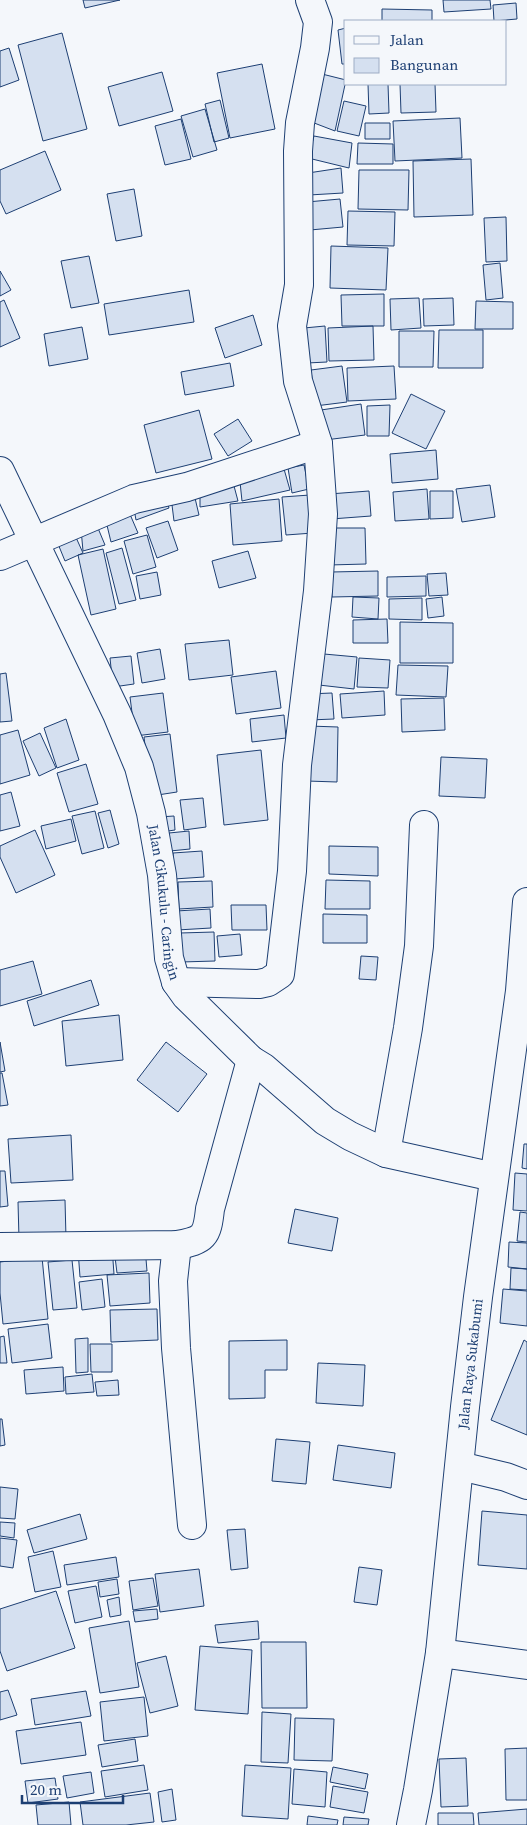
<svg xmlns="http://www.w3.org/2000/svg" width="527" height="1825" viewBox="0 0 527 1825" font-family="'Source Serif 4',serif">
  <style>
    .building { fill: #d5e0f0; stroke: #1d3f73 }
    .lines { fill: none; stroke-linecap: round; stroke-linejoin: round }
    .minor-casing { stroke: #1d3f73; stroke-width: 30 }
    .trunk-casing { stroke: #1d3f73; stroke-width: 30 }
    .minor { stroke: #f4f7fb; stroke-width: 28 }
    .trunk { stroke: #f4f7fb; stroke-width: 28 }
    .labels { text-anchor: middle; stroke-width: 4; stroke-linejoin: round; paint-order: stroke }
    .street-label { font-size: 14px; fill: #1d3f73; stroke: #f4f7fb }
  </style>
  <rect width="100%" height="100%" fill="#f4f7fb"/>
  <path class="building" d="M83,0h37l-35,8z
    M443,0h47l1,9 -47,3z
    M516,3l1,16 -23,2 -1,-16z
    M382,9l50,1v11h-50z
    M346,28v36h-4l-4,-34z
    M62,33l25,96 -44,12 -25,-96z
    M9,48l10,32 -19,7v-36z
    M262,64l13,65 -45,9 -13,-65z
    M162,72l11,39 -54,15 -11,-39z
    M322,74l24,6 -11,51 -26,-10z
    M368,84h20l1,29 -20,1z
    M400,84h35l1,28 -35,1z
    M220,100l9,38 -15,4 -9,-38z
    M344,101l22,5 -7,30 -22,-5z
    M205,109l12,41 -24,7 -12,-41z
    M460,118l2,40 -67,3 -2,-40z
    M181,119l10,40 -26,6 -10,-39z
    M365,123h25v16h-25z
    M314,136l38,7 -3,25 -41,-10z
    M358,143l35,1v20h-36z
    M45,151l16,39 -55,24 -6,-13v-31z
    M471,159l2,56 -59,2 -1,-56z
    M341,168l2,25 -34,2 -1,-22z
    M359,170h50l-1,40 -50,-1z
    M134,189l8,47 -26,5 -9,-47z
    M340,199l3,28 -33,3 -3,-28z
    M348,211l47,1 -1,34 -47,-1z
    M506,217l1,44 -21,1 -2,-44z
    M331,246l57,2 -2,42 -56,-2z
    M89,256l10,47 -28,5 -10,-47z
    M500,263l3,35 -17,2 -3,-35z
    M0,271l11,19 -11,6z
    M189,290l5,32 -85,13 -5,-31z
    M384,294v32h-42l-1,-31z
    M419,298l2,30 -30,2 -1,-31z
    M453,298l1,27 -30,1 -1,-27z
    M4,300l16,38 -20,9v-45z
    M476,301l37,1v27h-38z
    M253,315l9,30 -37,13 -10,-30z
    M325,326l2,36 -20,1 -3,-35z
    M373,326l1,34 -45,1 -1,-33z
    M82,327l6,32 -39,7 -5,-32z
    M439,330h44v38h-45z
    M399,331h35l-1,36h-34z
    M230,363l4,23 -49,9 -4,-23z
    M342,366l5,36 -32,4 -4,-36z
    M394,366l2,33 -48,2 -1,-33z
    M411,394l34,17 -19,38 -34,-16z
    M361,404l4,31 -40,5 -4,-30z
    M390,405l-1,31h-22v-30z
    M199,410l13,49 -56,14 -12,-48z
    M238,419l14,22 -24,15 -14,-22z
    M436,450l2,29 -46,4 -2,-29z
    M304,465l5,24 -17,4 -4,-25z
    M284,469l6,21 -48,11 -2,-19z
    M490,485l5,32 -33,5 -6,-33z
    M234,486l4,15 -38,6v-15z
    M427,489l2,30 -34,2 -2,-29z
    M369,491l2,25 -40,3 -2,-25z
    M430,491h23v27l-23,1z
    M310,495l3,38 -27,2 -4,-38z
    M195,498l4,17 -25,6 -2,-16z
    M166,499l3,9 -33,12 -2,-11z
    M279,499l3,42 -49,4 -3,-41z
    M129,512l9,21 -27,9 -6,-25z
    M95,521l10,24 -22,6 -2,-22z
    M168,521l10,29 -21,8 -11,-30z
    M328,528h37l1,36 -37,1z
    M74,533l9,20 -18,8 -9,-22z
    M147,535l9,32 -23,7 -9,-33z
    M122,548l14,52 -17,4 -13,-51z
    M103,549l13,60 -25,6 -13,-60z
    M248,551l8,27 -37,10 -7,-27z
    M378,571v25l-46,1 -1,-25z
    M157,572l4,23 -21,4 -4,-23z
    M446,573l2,22 -19,1 -2,-22z
    M426,576v20l-39,1v-20z
    M353,597l26,1 -1,21 -26,-2z
    M442,597l2,19 -16,2 -2,-19z
    M422,598v22l-33,-1v-20z
    M387,619l1,24h-35v-23z
    M400,622l53,1v40h-53z
    M229,640l4,35 -44,5 -4,-36z
    M160,649l5,30 -23,4 -5,-30z
    M313,653l44,4 -3,32 -44,-5z
    M131,656l3,28 -21,3 -3,-29z
    M359,658l31,2 -2,28 -31,-1z
    M398,665l50,1 -2,31 -50,-2z
    M276,671l5,37 -45,6 -5,-37z
    M6,673l6,48 -12,1v-48z
    M384,691l1,24 -43,3 -2,-24z
    M163,693l5,39 -33,4 -5,-39z
    M332,693l2,26 -25,1 -2,-26z
    M444,698l1,32 -43,2 -1,-33z
    M284,715l2,23 -34,4 -2,-23z
    M66,719l13,41 -22,8 -13,-40z
    M309,726l29,1 -1,55 -30,-1z
    M18,730l12,45 -30,9v-49z
    M40,733l16,35 -17,8 -16,-35z
    M170,734l7,58 -26,4 -7,-59z
    M261,750l7,70 -44,5 -7,-70z
    M441,757l46,2 -2,39 -46,-2z
    M86,764l12,40 -29,8 -12,-39z
    M11,792l9,34 -20,5v-36z
    M203,798l3,29 -22,3 -4,-30z
    M110,810l9,34 -11,4 -10,-35z
    M95,811l9,37 -22,6 -10,-38z
    M174,816l1,14 -14,2 -2,-15z
    M71,819l5,22 -30,8 -5,-23z
    M35,830l20,45 -39,18 -16,-36v-11z
    M189,831l1,18 -20,2 -1,-18z
    M329,846l49,1v29l-49,-2z
    M202,851l2,26 -30,2 -1,-26z
    M326,880l44,1v28h-45z
    M212,881l1,26 -34,2 -1,-27z
    M231,905h35l1,25h-35z
    M210,909l1,19 -34,2 -1,-19z
    M323,914l44,1v28h-44z
    M214,932l1,29 -34,1 -1,-29z
    M240,934l2,21 -23,2 -2,-21z
    M361,956l17,1 -2,23 -17,-1z
    M33,961l9,33 -42,12v-36z
    M91,980l8,25 -65,21 -7,-25z
    M119,1015l4,45 -57,6 -4,-45z
    M0,1042l5,29 -5,1z
    M166,1042l41,32 -29,38 -41,-32z
    M0,1073h2l6,32 -8,1z
    M71,1135l2,45 -62,3 -3,-44z
    M524,1144h3v25l-5,-1z
    M0,1171h5l3,35 -8,1z
    M515,1173l12,1v37l-14,-1z
    M65,1200l1,38 -47,1 -1,-37z
    M295,1209l43,9 -6,33 -44,-8z
    M520,1212l7,1v29l-10,-1z
    M509,1242l18,1v26l-19,-2z
    M112,1247l2,27 -34,3 -2,-27z
    M145,1247l2,24 -30,2 -3,-24z
    M42,1257l6,62 -45,5 -3,-31v-31z
    M72,1260l5,48 -24,2 -5,-48z
    M511,1268l16,1v21l-17,-1z
    M149,1273l1,30 -40,3 -3,-31z
    M102,1279l3,28 -23,3 -3,-28z
    M503,1289l24,2v35l-27,-3z
    M157,1309l1,31 -47,2 -1,-32z
    M48,1324l4,34 -40,5 -4,-34z
    M4,1336l3,27h-7v-26z
    M88,1338v34l-12,1 -1,-34z
    M287,1340v30h-22v28l-36,1v-58z
    M524,1340l3,2v93l-36,-15z
    M90,1344h22v28h-21z
    M318,1363l47,2 -2,41 -47,-3z
    M63,1367l1,24 -38,3 -2,-24z
    M92,1374l2,18 -28,2 -1,-17z
    M118,1380l1,15 -22,1 -2,-14z
    M0,1419h2l3,26 -5,1z
    M276,1439l34,3 -4,42 -34,-3z
    M338,1445l57,8 -4,35 -58,-8z
    M0,1487l18,2 -3,30 -15,-1z
    M482,1511l45,4v54l-49,-4z
    M80,1514l7,25 -53,14 -7,-23z
    M0,1522l15,1 -1,15 -14,-2z
    M245,1529l3,39 -17,2 -4,-40z
    M0,1538l17,2 -4,28 -13,-2z
    M53,1551l8,36 -26,5 -7,-35z
    M116,1557l3,20 -52,8 -3,-20z
    M359,1567l23,3 -5,35 -23,-3z
    M199,1569l5,37 -44,6 -5,-38z
    M153,1578l5,28 -25,4 -4,-29z
    M117,1579l2,15 -19,3 -2,-15z
    M96,1586l6,31 -27,6 -7,-32z
    M56,1591l19,57 -68,23 -7,-20v-42z
    M119,1597l2,18 -11,2 -3,-17z
    M157,1609l1,10 -23,3 -2,-11z
    M129,1621l10,66 -39,6 -11,-65z
    M258,1621l1,18 -41,4 -3,-18z
    M261,1642h45l1,66h-45z
    M200,1646l52,4 -4,64 -53,-4z
    M166,1656l12,50 -28,7 -13,-50z
    M8,1690l9,25 -17,5v-28z
    M86,1691l5,25 -56,9 -4,-26z
    M144,1697l4,39 -44,5 -4,-39z
    M262,1712l29,2 -3,49 -27,-1z
    M295,1718l39,1 -2,42 -38,-1z
    M81,1722l5,33 -65,9 -5,-33z
    M135,1739l3,22 -36,6 -4,-22z
    M527,1748v52h-21l-1,-51z
    M466,1758l2,48 -27,1 -2,-48z
    M144,1765l4,25 -43,7 -4,-26z
    M245,1765l46,3 -3,51 -46,-3z
    M333,1767l35,7 -3,15 -35,-7z
    M294,1769l33,3 -2,35 -33,-3z
    M91,1772l3,21 -27,5 -4,-22z
    M55,1778l3,21 -30,4 -3,-22z
    M333,1786l35,6 -4,21 -34,-6z
    M172,1789l4,31 -14,2 -4,-30z
    M150,1793l4,29 -28,3h-43l-3,-23z
    M69,1802l2,23h-33l-2,-20z
    M527,1809v16h-48l-1,-12z
    M438,1813h35l1,12h-36z
    M308,1816l30,4 -1,5h-30z
    M344,1817l25,2 -1,6h-25z"/>
  <g class="lines">
    <defs>
      <g id="minor">
        <path id="s1" d="M0,471l117,243 22,53 12,46 11,62 7,83 7,24 10,14 65,64 13,8 61,53 25,15 36,17 108,24"/>
        <path d="M0,556l134,-57 53,-12 131,-43"/>
        <path d="M176,982l83,2 9,-2 12,-8 12,-103 5,-106 21,-174 5,-77 -5,-70 -20,-63 -6,-55 7,-41 -1,-134 2,-28 15,-75 3,-26 -8,-22"/>
        <path d="M386,1153l22,-125 11,-82 5,-121"/>
        <path d="M177,1245l-4,36 3,67 16,177"/>
        <path d="M0,1247l177,-2c27,-5 30,-8 33,-36l41,-149"/>
        <path d="M460,1466l46,11 21,8"/>
        <path d="M440,1653l87,12"/>
      </g>
      <g id="trunk">
        <path id="s2" d="M411,1825l7,-35 22,-137 25,-246 13,-110 42,-306 7,-89"/>
      </g>
    </defs>
    <use href="#minor" class="minor-casing"/>
    <use href="#trunk" class="trunk-casing"/>
    <use href="#minor" class="minor"/>
    <use href="#trunk" class="trunk"/>
  </g>
  <g class="labels">
    <g class="street-label">
      <text dy="5" stroke="none"><textPath href="#s1" startOffset="465">Jalan Cikukulu - Caringin</textPath></text>
      <text dy="5" stroke="none"><textPath href="#s2" startOffset="465">Jalan Raya Sukabumi</textPath></text>
    </g>
  </g>
  <rect x="344" y="20" width="162" height="65" fill="#f4f7fb" stroke="#9eadc5"/>
  <rect x="354" y="36" width="25" height="8" fill="#f4f7fb" stroke="#9eadc5"/>
  <text x="390" y="45" font-size="15" fill="#1d3f73">Jalan</text>
  <rect x="354" y="58" width="25" height="15" fill="#d5e0f0" stroke="#9eadc5"/>
  <text x="390" y="70" font-size="15" fill="#1d3f73">Bangunan</text>
  <path d="M22 1795v8h101v-8" fill="none" stroke="#1d3f73" stroke-width="2.5"/>
  <text x="30" y="1795" font-size="15" fill="#1d3f73" stroke="#f4f7fb" stroke-width="4" paint-order="stroke">20 m</text>
</svg>
